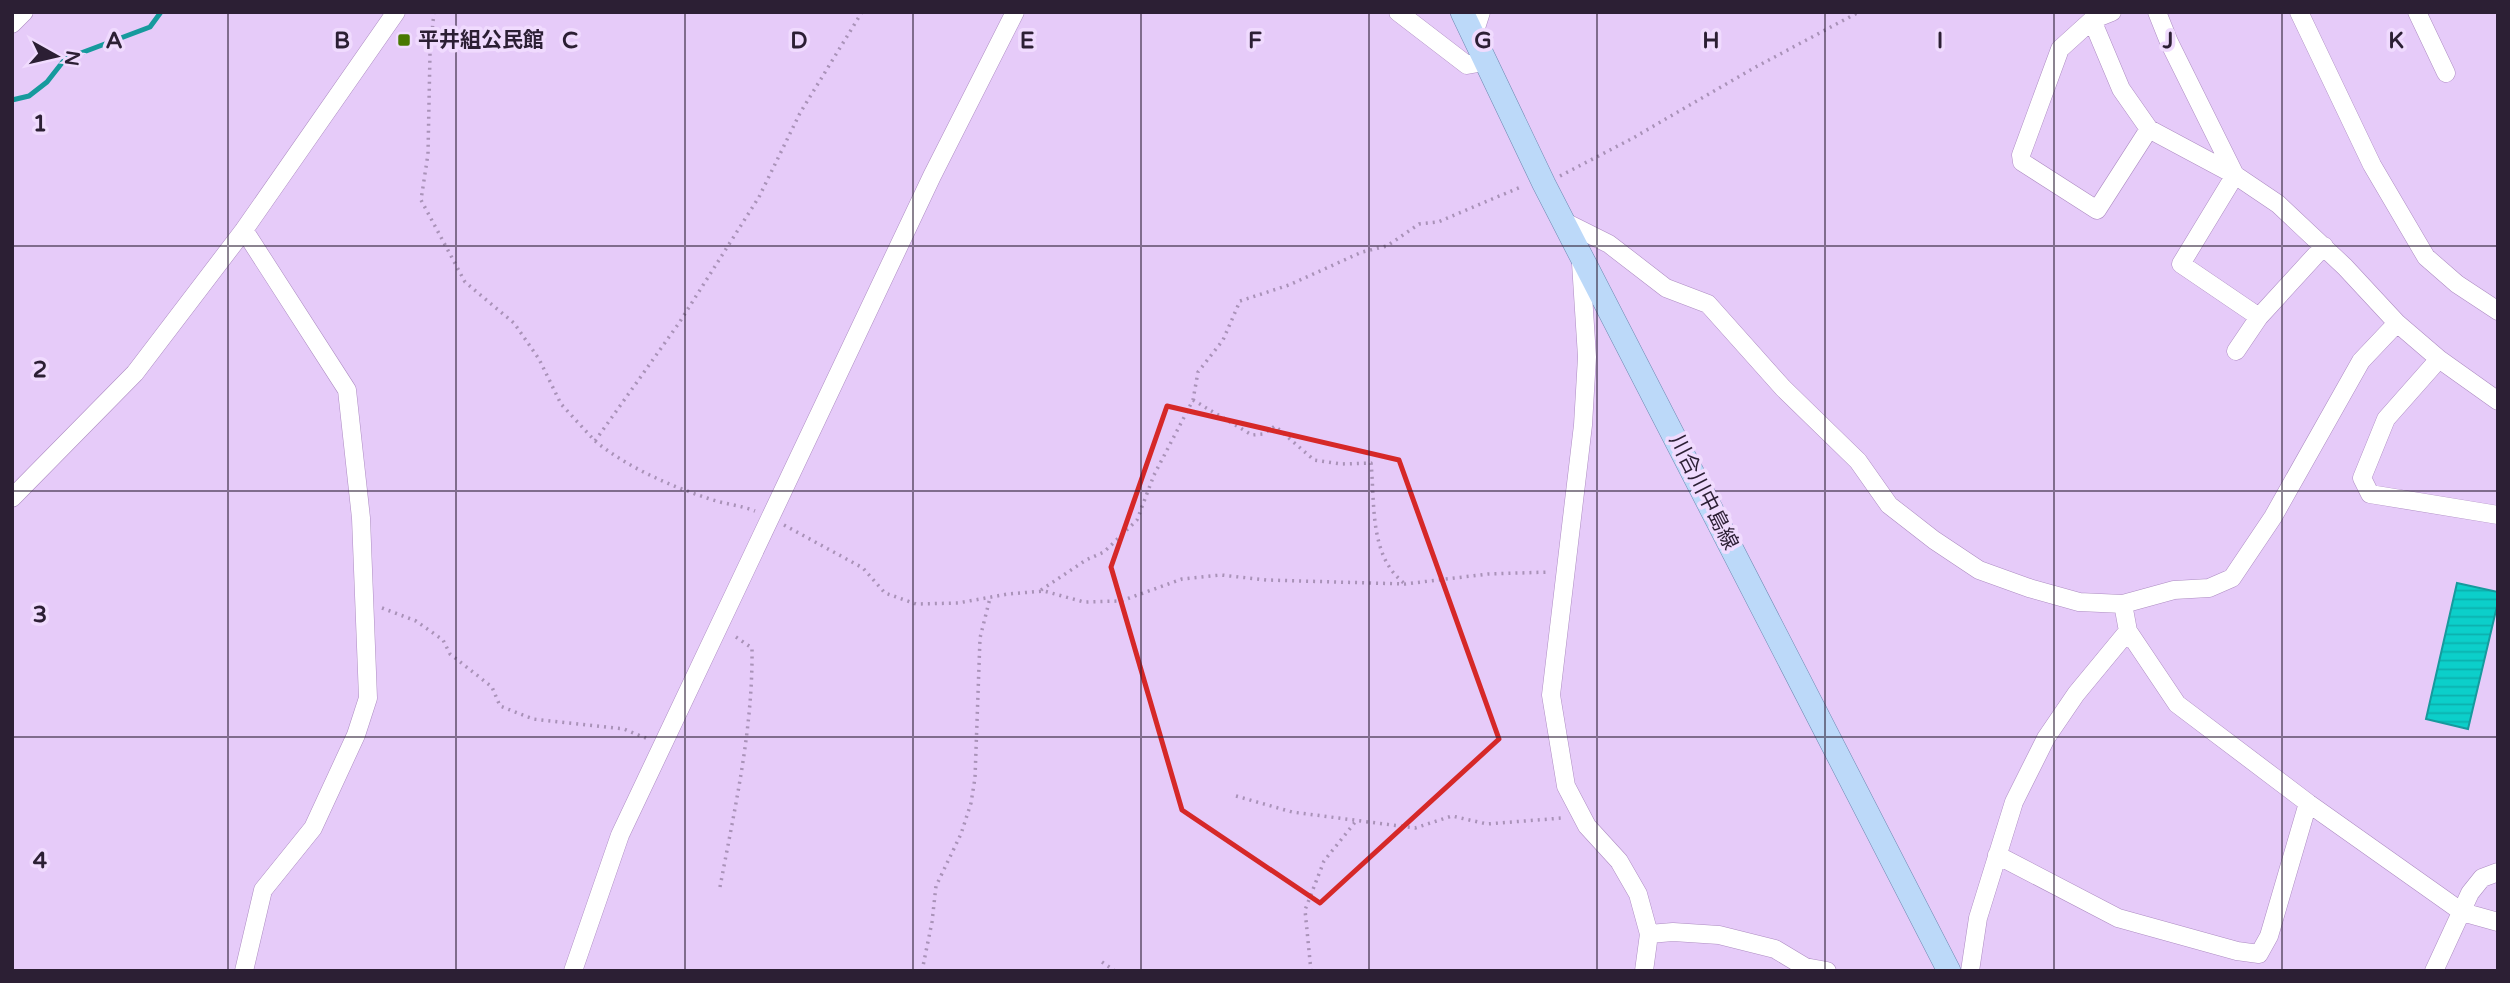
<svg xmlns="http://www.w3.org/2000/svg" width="2510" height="983" viewBox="0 0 2510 983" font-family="'Varela Round','Noto Sans JP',sans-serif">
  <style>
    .water { fill: url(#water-rules); stroke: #169a9d; stroke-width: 2 }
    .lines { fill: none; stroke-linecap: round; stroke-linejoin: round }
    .stream { stroke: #169a9d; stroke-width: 5 }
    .minor-casing { stroke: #ad8cc2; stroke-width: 19 }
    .major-casing { stroke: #6d88b1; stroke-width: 24 }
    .path { stroke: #a992b8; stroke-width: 3.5; stroke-dasharray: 2 5; stroke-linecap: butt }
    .minor { stroke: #fff; stroke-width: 18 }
    .major { stroke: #bcd9f9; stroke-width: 23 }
    .marked { fill: none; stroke: #d62828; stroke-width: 5; stroke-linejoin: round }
    .grid { fill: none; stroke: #2c1f34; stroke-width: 2; stroke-opacity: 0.55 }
    .poi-dot { fill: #497901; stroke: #f0dbfe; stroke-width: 2.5 }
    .labels { text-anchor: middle; stroke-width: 7; stroke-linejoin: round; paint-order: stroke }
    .poi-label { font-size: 21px; font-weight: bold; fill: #2c1f34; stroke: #f0dbfe; text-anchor: start }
    .street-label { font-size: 21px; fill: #2c1f34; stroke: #f0dbfe }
    .grid-label { font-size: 23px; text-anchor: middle; font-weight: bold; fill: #2c1f34; stroke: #f0dbfe; stroke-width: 7; stroke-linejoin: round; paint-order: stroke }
  </style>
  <defs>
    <pattern id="water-rules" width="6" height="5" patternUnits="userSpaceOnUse" patternTransform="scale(1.75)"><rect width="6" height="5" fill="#0ccfca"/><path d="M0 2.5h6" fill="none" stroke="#0cb1ae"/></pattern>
  </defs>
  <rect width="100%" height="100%" fill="#e6cbf9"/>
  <path class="water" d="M2457,583l41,9v10l-30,127 -42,-10z"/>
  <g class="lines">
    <path class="stream" d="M12,100l17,-4 18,-14 18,-23 85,-32 11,-15"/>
    <defs>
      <path id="minor" d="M1398,12l69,53 17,-3
        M2112,12l-20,8 -32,29 -39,106 1,7 75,48 52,-81
        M2157,12l12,30 66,133
        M2299,12l73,153 54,92 31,27 41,27
        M2417,12l29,61
        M2092,20l29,69 28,40 86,46
        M12,24l12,-12
        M1473,37l8,-25
        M1563,221l46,23 57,44 42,16 75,84 75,73 31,44 45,35 45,30 50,18 50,14 44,2
        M1581,263l6,94 -4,68 -32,270 15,91 21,40 32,35 19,33 11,40 -5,37
        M2259,317l-78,-53 54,-89 43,29 67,63 52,56 42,36 59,42
        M2397,323l-36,38 -88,156 -41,61 -23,10 -35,2 -51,14 5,27 49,73 131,99 154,109 36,10
        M2236,351l23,-34 65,-71
        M2439,359l-53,60 -24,59 8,16 128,21
        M12,498l123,-125 109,-143 152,-218
        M1997,855l121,63 119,33 22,3 10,-18 39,-133
        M1649,934l24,-2 46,3 56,14 30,18 22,4
        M244,971l19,-81 50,-62 43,-93 12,-37 -7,-180 -14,-128 -103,-160
        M573,971l47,-136 312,-659 83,-164
        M1970,971l8,-53 36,-116 32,-64 30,-44 52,-63
        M2434,971l36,-78 12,-15 16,-6"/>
      <path id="major" d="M1462,12l82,172 405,787"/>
    </defs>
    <use href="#minor" class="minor-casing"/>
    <use href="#major" class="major-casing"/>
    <path class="path" d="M434,12l-4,41 -2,101 -7,46 44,82 49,41 25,36 22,45 34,37 84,-118 80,-126 41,-84 62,-101
      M1560,176l73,-38 119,-69 107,-57
      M1193,400l59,35 11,-1 12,-8 39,34 27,4 30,-1c4,40 -2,93 33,120
      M595,441c32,26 73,44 112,57 16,6 33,7 48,13
      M784,525l79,43 22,25 31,11 42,-1 50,-9 36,-3 40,11 37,-1 61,-22 39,-4 46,5 138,4 83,-10 62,-2
      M1041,590l45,-30 18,-8 33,-32 17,-45 39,-75 5,-28 25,-32 17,-39 49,-16 73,-33 25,-6 32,-22 19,-2 85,-36
      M382,608l34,13 27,19 7,14 42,33 8,19 33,13 91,10 24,10
      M1236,796l56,16 123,16 37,-12 35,8 75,-6
      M720,887c15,-80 33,-158 32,-239l-19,-13
      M1102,962l13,9
      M922,971l10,-49 4,-36 25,-52 10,-31 4,-25 5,-140 10,-40
      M1311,971l-6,-61 19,-49 32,-40"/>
    <use href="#minor" class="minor"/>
    <use href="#major" class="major"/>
  </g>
  <path class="marked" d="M1167,406l232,54 100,279 -179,164 -138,-93 -71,-243z"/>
  <path class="grid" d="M228,12v959M456,12v959M685,12v959M913,12v959M1141,12v959M1369,12v959M1597,12v959M1825,12v959M2054,12v959M2282,12v959M12,246h2486M12,491h2486M12,737h2486"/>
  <rect class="poi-dot" x="397" y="33" width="14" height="14" rx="3.5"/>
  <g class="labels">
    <g class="poi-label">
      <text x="418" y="47">平井組公民館</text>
    </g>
    <g class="street-label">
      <text transform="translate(1704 492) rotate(63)" y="7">川合川中島線</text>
    </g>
  </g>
  <g class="grid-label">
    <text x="114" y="48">A</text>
    <text x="342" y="48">B</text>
    <text x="570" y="48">C</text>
    <text x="799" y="48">D</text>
    <text x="1027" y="48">E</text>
    <text x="1255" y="48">F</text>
    <text x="1483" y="48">G</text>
    <text x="1711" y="48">H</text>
    <text x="1940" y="48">I</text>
    <text x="2168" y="48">J</text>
    <text x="2396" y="48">K</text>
    <text x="40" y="131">1</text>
    <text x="40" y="377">2</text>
    <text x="40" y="622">3</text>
    <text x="40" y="868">4</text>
  </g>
  <rect width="2510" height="983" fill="none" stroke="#2c1f34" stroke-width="28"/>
  <g transform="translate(56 56) rotate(98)" stroke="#f0dbfe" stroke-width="5" paint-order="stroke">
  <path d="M0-5L12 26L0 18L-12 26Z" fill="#2c1f34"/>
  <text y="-10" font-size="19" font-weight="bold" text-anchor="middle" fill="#2c1f34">N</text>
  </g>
</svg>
